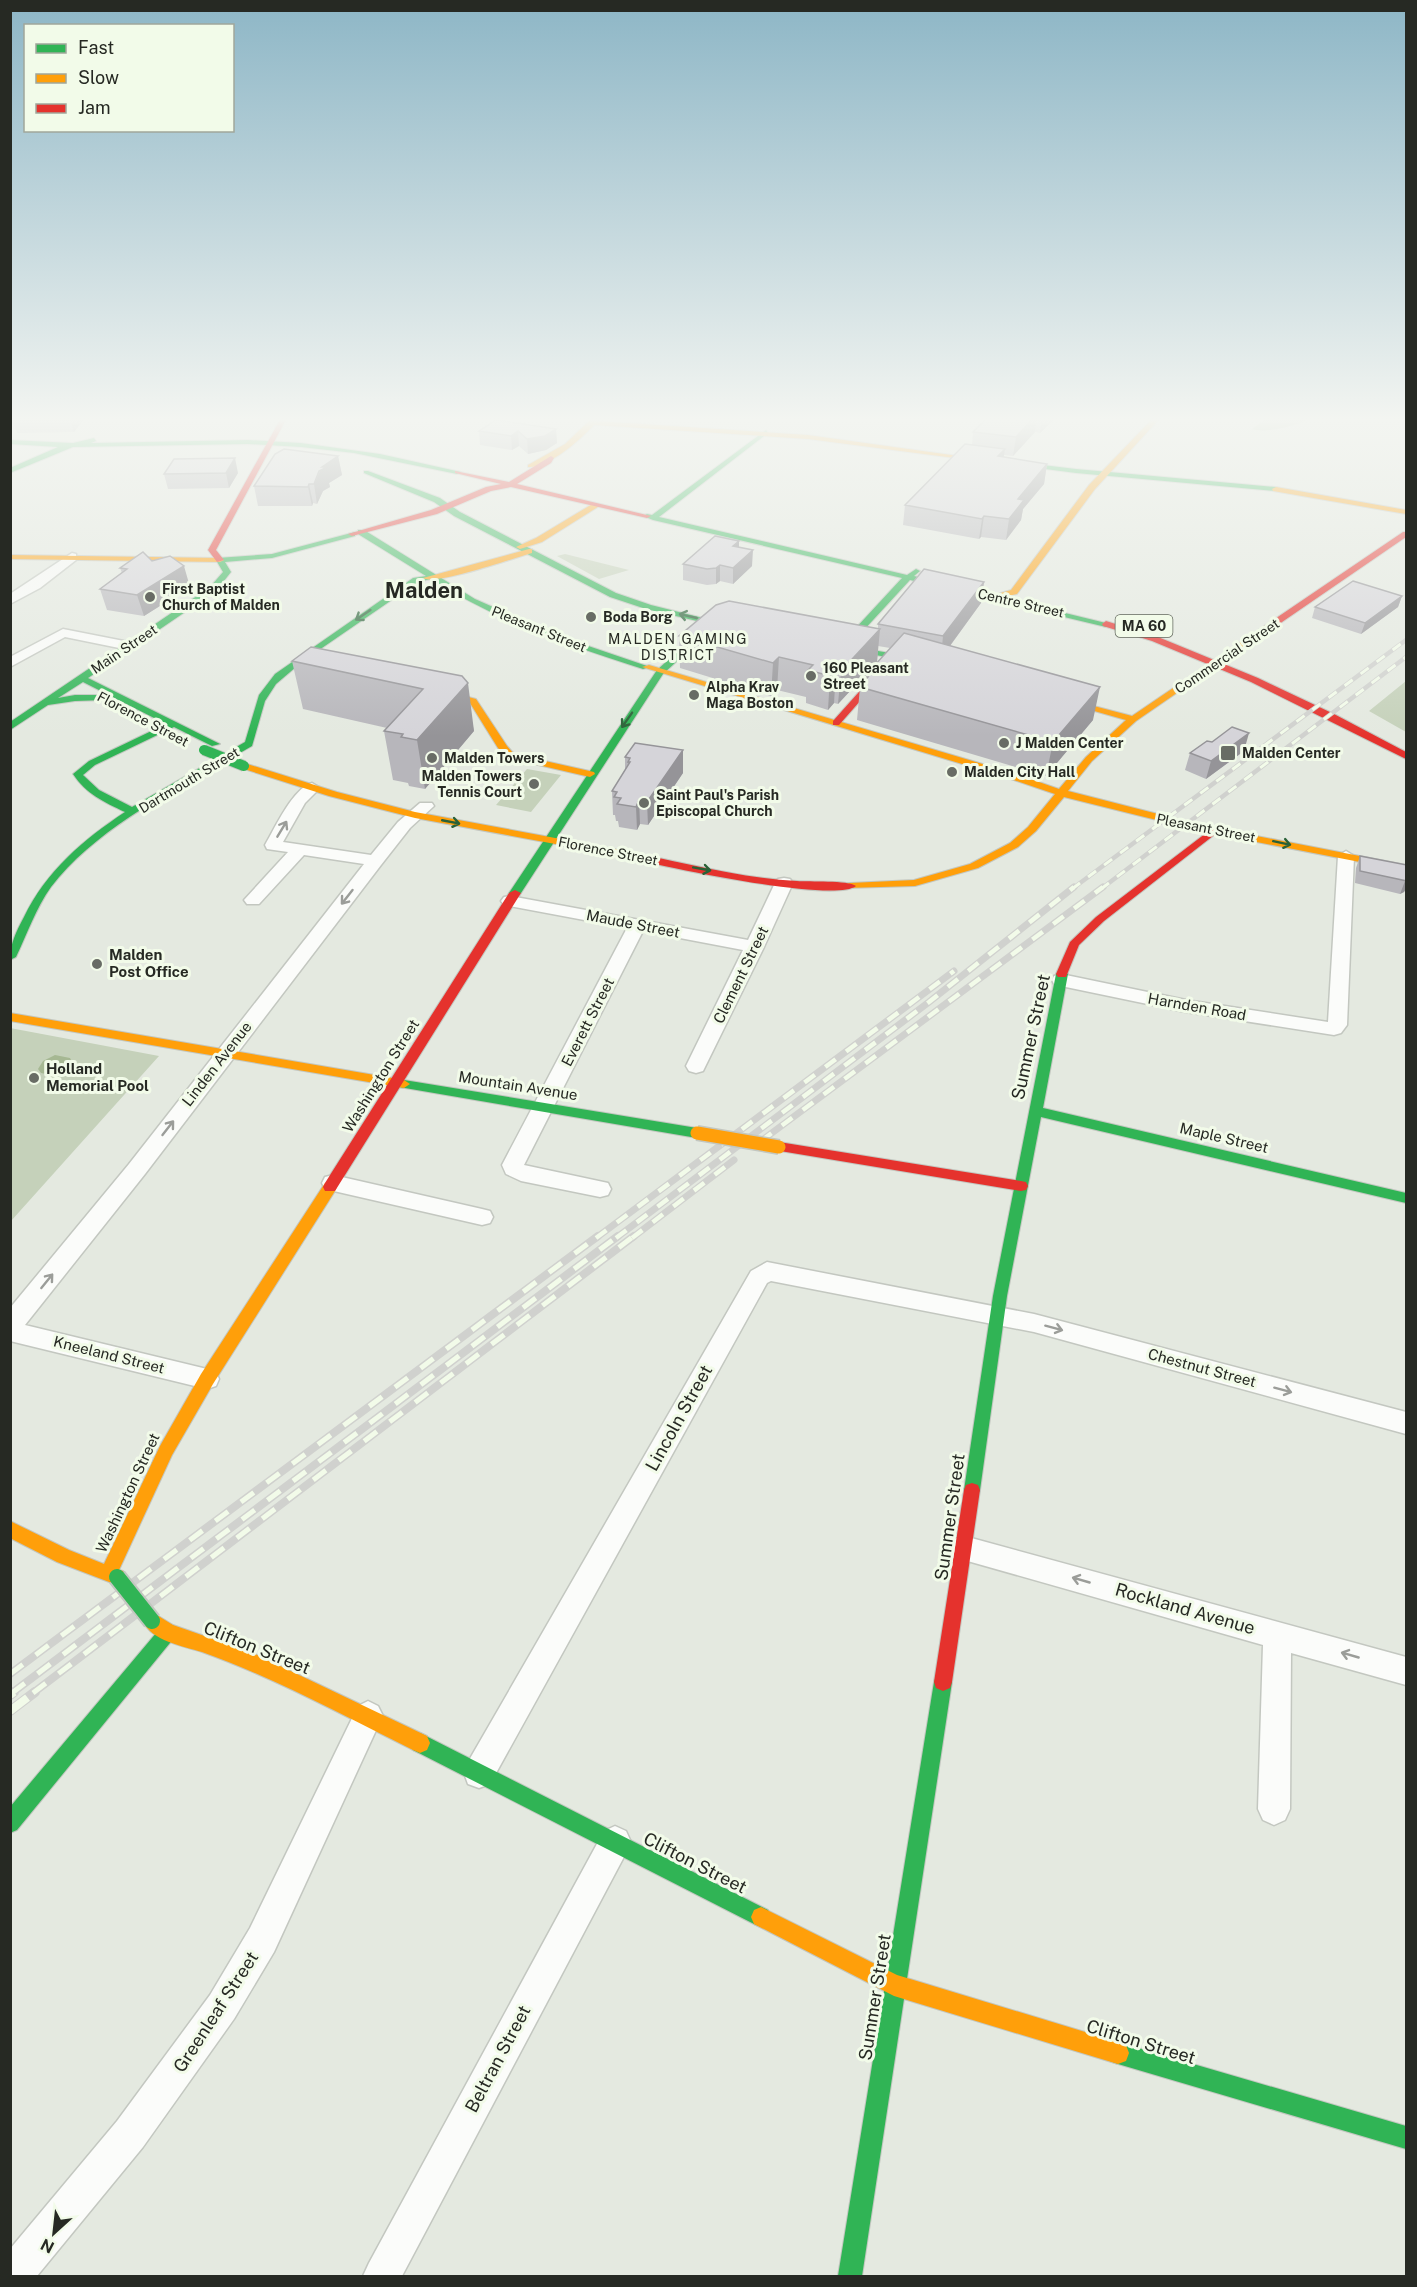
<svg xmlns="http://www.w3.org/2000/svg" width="1417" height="2287" viewBox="0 0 1417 2287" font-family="'Public Sans',sans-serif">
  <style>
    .green { fill: #c5d1ba }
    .water { fill: #a6b893 }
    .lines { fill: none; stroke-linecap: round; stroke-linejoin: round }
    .street-casing { stroke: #c3c7c0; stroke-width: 3 }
    .fast-casing { stroke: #c3c7c0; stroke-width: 2 }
    .slow-casing { stroke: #c3c7c0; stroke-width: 2 }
    .jam-casing { stroke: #c3c7c0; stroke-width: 2 }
    .street { fill: #fbfcfa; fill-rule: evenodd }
    .fast { fill: #30b455; fill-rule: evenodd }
    .slow { fill: #ff9f0a; fill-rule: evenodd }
    .jam { fill: #e5322d; fill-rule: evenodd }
    .rail-far3-casing { stroke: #d0d1ce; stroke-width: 4.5 }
    .rail-far2-casing { stroke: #d0d1ce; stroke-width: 7 }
    .rail-far1-casing { stroke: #d0d1ce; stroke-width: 8 }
    .rail-casing { stroke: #d0d1ce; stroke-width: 10 }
    .rail-far3 { stroke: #f2fbe9; stroke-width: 3; stroke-dasharray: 10; stroke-linecap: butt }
    .rail-far2 { stroke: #f2fbe9; stroke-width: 4.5; stroke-dasharray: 13; stroke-linecap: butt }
    .rail-far1 { stroke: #f2fbe9; stroke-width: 5; stroke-dasharray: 16; stroke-linecap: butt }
    .rail { stroke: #f2fbe9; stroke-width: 8; stroke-dasharray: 22; stroke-linecap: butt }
    .fast-bridge-far1-casing { stroke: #c3c7c0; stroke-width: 12; stroke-linecap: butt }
    .fast-bridge-casing { stroke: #c3c7c0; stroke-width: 20; stroke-linecap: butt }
    .slow-bridge-casing { stroke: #c3c7c0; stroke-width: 16; stroke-linecap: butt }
    .fast-bridge-far1 { stroke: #30b455; stroke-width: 10 }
    .fast-bridge { stroke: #30b455; stroke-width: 16 }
    .slow-bridge { stroke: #ff9f0a; stroke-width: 13 }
    .wall { fill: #b7b6bb }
    .shaded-wall { fill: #959498 }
    .building { fill: #d5d4d9; stroke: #959498; stroke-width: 1.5 }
    .oneway { stroke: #2a6137 }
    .oneway2 { stroke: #9b9d99 }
    .poi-dot { fill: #686c65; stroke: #f2fbe9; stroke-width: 2 }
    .labels { text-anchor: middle; stroke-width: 6; stroke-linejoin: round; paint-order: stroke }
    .far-poi-label { font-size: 14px; font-weight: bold; fill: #262923; stroke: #f2fbe9; text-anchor: start }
    .far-street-label { font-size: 14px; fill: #262923; stroke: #f2fbe9 }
    .shield { fill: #f2fbe9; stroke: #63685e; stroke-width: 1.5 }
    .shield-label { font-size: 14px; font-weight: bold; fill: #262923 }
    .far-neighbourhood-label { font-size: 14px; letter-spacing: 1.5px; fill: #262923; stroke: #f2fbe9 }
    .street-label { font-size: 15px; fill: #262923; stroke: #f2fbe9 }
    .poi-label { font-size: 15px; font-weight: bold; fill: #262923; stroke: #f2fbe9; text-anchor: start }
    .near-street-label { font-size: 18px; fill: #262923; stroke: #f2fbe9 }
    .far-town-label { font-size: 22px; font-weight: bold; fill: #262923; stroke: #f2fbe9 }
  </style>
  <rect width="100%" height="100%" fill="#e4e9e0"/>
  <path class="green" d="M565,554l64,16 -30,9 -42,-23z
    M1406,681v51l-37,-21z
    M527,769l34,6 -30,37 -35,-7z
    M10,1028l149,28 -148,165h-1z"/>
  <path class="water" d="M1270,416h44c-12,9 -49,18 -62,13z
    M55,1055l15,3 2,4 -2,6 -15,8 -14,-3 -3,-4 5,-8z"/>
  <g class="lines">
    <defs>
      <path id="street" d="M72,553l4,1v6l-36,28 -30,16v-10z
        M63,629l66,13 7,4 -7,4 -64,-13 -55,30v-10z
        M312,783l8,5 -15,15 -22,39 88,13 27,-33 22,-19h12l2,3 -24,22 -29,37 -236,309 -120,151 182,44 9,3 3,7 -3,7 -9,3 -197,-48v-33l119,-144 235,-300 -60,-9 -45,49h-12l-3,-4 44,-48 -21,-3 -2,-4c10,-17 28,-57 47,-62z
        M1346,851l8,5 -7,169 -6,8 -7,2 -148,-23 -125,-26 -7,-2 -2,-4 2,-4 7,-2 125,26 142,22 10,-166z
        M784,878l6,1 3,4 -29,64 -61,124 -7,2 -7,-2 -3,-5 57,-116 -100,-19 -119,234 84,18 3,6 -3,6 -8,2 -79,-16 -15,-7 -4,-9 125,-237 -123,-23 -3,-4 3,-4 6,-1 238,44 27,-57 3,-4z
        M333,1175l149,34 8,2 3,6 -3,6 -8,2 -157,-36 -3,-6 3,-6z
        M767,1262l267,52 372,98v22l-372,-102 -263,-51 -4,2 -277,501 -11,4 -11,-4 -4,-11 4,-11 283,-491z
        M964,1536l442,121v28l-115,-32 -1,156 -5,11 -11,5 -11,-5 -5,-11 5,-164 -299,-85 -10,-3 -4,-9 4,-9z
        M368,1701l10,5 5,10 -5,10 -104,226 -40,67 -91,128 -106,129h-27v-27l107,-128 93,-126 40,-67 108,-222z
        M615,1826l11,5 5,11 -5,11 -224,423h-39l6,-13 235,-432z"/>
      <path id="fast" d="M766,430l2,3 -109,84 248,58 9,-6 4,2 -6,5 196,48 -4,3 -196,-47 -61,66 76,13 3,1v4l-94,-16v-4h7l61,-66 -249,-58 -10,-4 4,-2 5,1z
        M94,438l2,3 -5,2 157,-3 53,3 79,11 81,18 -4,2 -103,-21 -53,-6 -53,-3 -175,3 -63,26v-5l48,-21 -48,-3v-4l63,3z
        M970,456l106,13 200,18 4,2 -4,2 -200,-18 -108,-14z
        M364,471h4l72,27 20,14 156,81 35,12 84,21 -4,3 -85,-20 -36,-12 -156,-81 -20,-14 -70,-29z
        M358,530h6l111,69 84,37 91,31 -7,2c-77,-25 -144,-47 -212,-90l-13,3 -115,79 -27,23 -11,17 -13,45c-66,38 -154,79 -201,141 -15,21 -24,47 -35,70l-6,3c0,-16 6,-28 14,-43 22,-46 60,-78 101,-105 -21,-10 -39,-18 -52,-38l16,-13 77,-37 -83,-42 -25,16 17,-3h28l3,1v4l-31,1 -27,4 -38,25v-8l200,-135 13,-15 -7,-12 1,-2 55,-4 83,-22v4l-83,22 -47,4 6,10 -15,19 -128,87 132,66 -8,2 -38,-19 -79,38 -12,10 16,15 33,17 113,-65 14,-47 16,-21 138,-96 13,-2 -68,-42z
        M706,626l7,2 -50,46 -142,219 -6,3 -4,-1 -2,-2 148,-223z
        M1062,970l6,4 -25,134 363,85v10l-365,-86 -34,179 -27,194 -2,5 -6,2 -6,-2 -2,-5 29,-194 63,-322z
        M404,1080l293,48 7,5 -7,5 -298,-51 -1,-3z
        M168,1623l6,3 3,6 -3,6 -157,192 -7,3v-26l152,-181z
        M943,1673l7,3 2,6 -90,594h-24l96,-594 2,-6z
        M420,1733l348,177 3,7 -3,7 -7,3 -7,-3 -341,-174 -3,-7 3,-7z
        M1118,2042l288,84v23l-288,-85 -8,-3 -3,-8 3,-8z"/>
      <path id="slow" d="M594,416h7l-4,5 211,14 165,23 -3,2 -162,-21 -214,-14c-14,15 -45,43 -66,42v-2l37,-21z
        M1155,416h7l-67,73 -78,105 -23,5v-4l17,-5 78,-105z
        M1276,487l130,23v4l-133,-23 -1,-2z
        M594,503l7,2 -59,37 -22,7 -4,-2 20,-9z
        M529,549h3v4c-18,5 -97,33 -109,25z
        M10,555l210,3 4,2 -4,2 -210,-3z
        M1257,631l7,2 -128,88 -44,40 -24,30 137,35 201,39v6l-201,-39 -141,-35 -28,34 -18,16 -40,21 -63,18 -69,2v-4l4,-1 64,-3 56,-16 40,-21 18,-16 27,-33 -50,-17 -363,-110 7,-2 364,108 46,16 27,-32 40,-37 -74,-21v-4l80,21z
        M431,687l45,12 31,47 7,8 80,18 1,2 -5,3 -82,-19 -10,-10 -28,-45 -42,-11 -2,-2z
        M244,763l93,29 78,20 205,38 5,3 -5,3 -205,-38 -86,-22 -88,-28v-4z
        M10,1013l394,67 6,4 -6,4 -394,-67z
        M330,1182l5,1 2,4 -2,4 -122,193 -41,71 -53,115 4,1 3,6 -3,6 -6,2 -60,-23 -47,-24v-17l59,29 35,14 56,-118 41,-72 124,-191z
        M152,1612l21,13 80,28 174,83 3,7 -3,7 -7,3 -7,-3c-69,-34 -138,-72 -211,-98 -19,-6 -51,-11 -59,-31l3,-6z
        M761,1907l136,68 221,67 8,3 3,8 -3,8 -8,3 -224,-68 -140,-72 -3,-7 3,-7z"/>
      <path id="jam" d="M282,416h6l-72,134 8,10 -7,2 -9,-12z
        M551,456l3,2 -3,5 -34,21 134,32 -4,2 -136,-31 -20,4 -54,23 -85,22 -4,-2 83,-24 55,-23 15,-3 -46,-11v-2l54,11z
        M1403,532h3v5l-143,98h-6v-4z
        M1106,621l52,16 100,41 76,36 72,38v7l-155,-77 -99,-41 -49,-15 -1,-2z
        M883,665l7,2 -51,58h-6v-4z
        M1214,827l5,3 -1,2 -114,89 -25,24 -13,32h-8l-2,-3 14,-32 26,-25z
        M620,850c58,11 117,28 177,31 12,1 51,-1 59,5 -23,18 -205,-22 -240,-31v-4z
        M515,890l6,3 -186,298h-10l-2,-4 2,-4 184,-290z
        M779,1142l242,39 5,1 2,4 -2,4 -5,1 -247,-41 -2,-3 2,-3z
        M972,1483l6,2 2,5 -28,192 -2,6 -7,3 -7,-3 -2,-6 30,-192 2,-5z"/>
    </defs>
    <use href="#street" class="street-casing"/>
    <use href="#fast" class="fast-casing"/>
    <use href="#slow" class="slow-casing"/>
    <use href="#jam" class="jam-casing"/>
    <use href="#street" class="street"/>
    <use href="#fast" class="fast"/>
    <use href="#slow" class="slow"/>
    <use href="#jam" class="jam"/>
    <defs>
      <path id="rail-far3" d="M1072,889l334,-249
        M1101,889l305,-232"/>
      <path id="rail-far2" d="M761,1141l342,-254
        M596,1238l358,-267
        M616,1238l313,-236 145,-115
        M632,1238l102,-78"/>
      <path id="rail-far1" d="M10,1674l588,-438
        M12,1693l606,-457
        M33,1693l601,-457"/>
      <path id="rail" d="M10,1695l4,-3
        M10,1711l25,-19"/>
    </defs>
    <use href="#rail-far3" class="rail-far3-casing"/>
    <use href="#rail-far2" class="rail-far2-casing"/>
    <use href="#rail-far1" class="rail-far1-casing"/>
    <use href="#rail" class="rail-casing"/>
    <use href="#rail-far3" class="rail-far3"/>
    <use href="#rail-far2" class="rail-far2"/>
    <use href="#rail-far1" class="rail-far1"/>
    <use href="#rail" class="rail"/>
    <defs>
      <path id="fast-bridge-far1" d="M204,750l40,16"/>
      <path id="fast-bridge" d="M117,1577l35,44"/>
      <path id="slow-bridge" d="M697,1133l82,14"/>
    </defs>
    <use href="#fast-bridge-far1" class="fast-bridge-far1-casing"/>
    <use href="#fast-bridge" class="fast-bridge-casing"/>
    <use href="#slow-bridge" class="slow-bridge-casing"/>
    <use href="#fast-bridge-far1" class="fast-bridge-far1"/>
    <use href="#fast-bridge" class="fast-bridge"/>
    <use href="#slow-bridge" class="slow-bridge"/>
  </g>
  <path class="wall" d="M11,416h75l-12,16 -57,1z
    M999,416h59l-18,17 -5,-1 -22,24 -9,-1v2l43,7 -3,20 -21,25 -2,11 -15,20 -25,-3 -2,2 -76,-14 2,-20 67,-60 1,-13z
    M556,429l1,14 -11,7 -18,4 -9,-8 -7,4 -32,-5 -1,-14z
    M338,456l4,19 -13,8 1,4 -7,4 -6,13 -4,-1 -1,3h-54l-4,-20z
    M238,473l-9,15 -61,1 -4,-15z
    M739,547l13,19 -19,18 -13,-3 -4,3 -9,1 -24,-5v-16z
    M152,561l38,26 -46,29 -37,-6 -7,-21 22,-16 -2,-5z
    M984,582l-3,21 -31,43 143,74 -47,56 -189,-56 3,-33 4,-5v-5l26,-29 -12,-2 -1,16 -39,42 -4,-1 -6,7 -22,-7v-6l-29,-7 -6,6 -91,-28 -1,-32 199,-7v-5z
    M1402,596l-4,11 -37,27 -49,-16 3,-11z
    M292,661l170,15 12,55 -49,58 -16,-3 -1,-3 -15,-3 -9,-49 3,-3 -84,-19z
    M683,750v23l-35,52 -8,-1 -3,6 -18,-3 -1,-6h-2l-1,-6h-2l-1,-24 13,-21v-13z
    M1244,751l-38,28 -21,-9 5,-17z
    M1360,856l47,9v22l-3,5 -4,2 -45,-11 1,-15z"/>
  <path class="shaded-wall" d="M69,416h17l-12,16z
    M1035,416h2l-2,16 -22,24 3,-19z
    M1042,416h16l-18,17z
    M556,429l1,14 -11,7 -18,4 -1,-15z
    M518,431l1,15 -7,4 -1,-14z
    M1005,449l-3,19 -4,-12z
    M338,456l4,19 -13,8 1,4 -7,4 -6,13 -3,-20 8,-17z
    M235,458l3,15 -9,15 -3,-15z
    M1047,464l-3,20 -21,25 -2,11 -15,20 3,-21 9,-20z
    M309,484l4,19 -1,3 -4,-19z
    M984,516l-3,21 -2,2 3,-20z
    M739,541v15l-6,-10z
    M753,550l-1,16 -19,18v-16z
    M720,565v16l-4,3v-16z
    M184,566l6,21 -46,29 -7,-21z
    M984,582l-3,21 -40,55 2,-22z
    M1402,596l-4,11 -37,27 4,-11z
    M880,629l-3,33 -39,42 3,-33z
    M779,657l-2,33 -6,6 2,-33z
    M836,670l-2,33 -6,7 2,-34z
    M468,683l6,48 -49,58 -8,-49z
    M1100,687l-7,33 -47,56 7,-34z
    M1249,733l-5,18 -38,28 5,-18z
    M683,750v23l-35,52 -1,-23z
    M639,800l1,24 -3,6 -1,-23z
    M1405,881h2v6l-3,5 -4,2z"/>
  <path class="building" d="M989,416l8,2 2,-2h36l-19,21 -43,-5z
    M496,420l60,9 -11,7 -18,3 -9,-8 -7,5 -32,-5z
    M965,444l40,5 -7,7 49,8 -29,35 6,1 -15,19 -25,-3 -2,3 -77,-14z
    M284,449l54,7 -16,11h5l-8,4 -5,13h-5l-1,3 -54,-1 21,-32z
    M235,458l-9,15 -62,1 10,-15z
    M715,536l24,5 -6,5 20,4 -20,18 -13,-3 -4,3 -9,1 -24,-5z
    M143,552l9,9 18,-5 14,10 -47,29 -37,-6 27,-20 -7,-1z
    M924,569l60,13 -41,54 -65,-12z
    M1353,581l49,15 -37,27 -50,-16z
    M729,601l151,28 -39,42 -5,-1 -6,6 -22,-6 5,-5 -34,-8 -6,6 -94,-27 37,-31z
    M904,633l196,54 -47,55 -193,-55 8,-10h-4z
    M311,647l151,29 6,7 -51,57 -16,-3 2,-3 -19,-3 39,-42 -131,-28z
    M1232,727l17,6 -38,28 -21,-8 17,-12 5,1z
    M635,743l48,7 -36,52 -8,-2 -3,7 -19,-3 4,-6 -7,-1 3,-5 -5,-1 18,-29h-2l2,-4 -5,-1z
    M1360,856l47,9v16l-47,-10z"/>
  <defs><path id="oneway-shaft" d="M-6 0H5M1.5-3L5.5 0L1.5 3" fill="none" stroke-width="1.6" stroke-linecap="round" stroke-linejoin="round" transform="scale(1.5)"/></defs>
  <g class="oneway">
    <use href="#oneway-shaft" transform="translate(363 615) rotate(146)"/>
    <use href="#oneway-shaft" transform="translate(688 616) rotate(-167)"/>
    <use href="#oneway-shaft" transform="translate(627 720) rotate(125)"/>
    <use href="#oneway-shaft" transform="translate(451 822) rotate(11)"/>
    <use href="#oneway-shaft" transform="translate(1282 843) rotate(12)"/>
    <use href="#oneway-shaft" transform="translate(702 869) rotate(10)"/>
  </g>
  <g class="oneway2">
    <use href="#oneway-shaft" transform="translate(282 829) rotate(-59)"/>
    <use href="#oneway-shaft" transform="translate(347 897) rotate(128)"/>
    <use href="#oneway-shaft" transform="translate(168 1128) rotate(-52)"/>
    <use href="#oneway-shaft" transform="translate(47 1281) rotate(-51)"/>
    <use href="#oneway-shaft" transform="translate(1054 1328) rotate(15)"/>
    <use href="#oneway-shaft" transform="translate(1283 1390) rotate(15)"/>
    <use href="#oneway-shaft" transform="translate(1081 1580) rotate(-164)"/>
    <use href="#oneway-shaft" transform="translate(1350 1655) rotate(-164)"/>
  </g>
  <linearGradient id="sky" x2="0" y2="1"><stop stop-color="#8db6c6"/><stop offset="0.57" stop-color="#f3f5f1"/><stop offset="1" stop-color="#f3f5f1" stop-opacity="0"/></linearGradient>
  <rect width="1417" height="736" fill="url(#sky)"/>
  <g class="poi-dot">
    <circle cx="150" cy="597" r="6"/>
    <circle cx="591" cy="617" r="6"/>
    <circle cx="811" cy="676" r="6"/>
    <circle cx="694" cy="695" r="6"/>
    <circle cx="1004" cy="743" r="6"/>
    <rect x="1220" y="745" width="16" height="16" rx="3"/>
    <circle cx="432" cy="758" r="6"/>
    <circle cx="952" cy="772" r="6"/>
    <circle cx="534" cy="784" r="6"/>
    <circle cx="644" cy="803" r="6"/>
    <circle cx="97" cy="964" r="6"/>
    <circle cx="34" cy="1078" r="6"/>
  </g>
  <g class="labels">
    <g class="far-poi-label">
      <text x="162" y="594">First Baptist<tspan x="162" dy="16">Church of Malden</tspan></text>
      <text x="603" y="622">Boda Borg</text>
      <text x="823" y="673">160 Pleasant<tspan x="823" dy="16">Street</tspan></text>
      <text x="706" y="692">Alpha Krav<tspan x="706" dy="16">Maga Boston</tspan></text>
      <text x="1016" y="748">J Malden Center</text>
      <text x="1242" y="758">Malden Center</text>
      <text x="444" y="763">Malden Towers</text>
      <text x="964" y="777">Malden City Hall</text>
      <text x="522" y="781" text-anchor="end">Malden Towers<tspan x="522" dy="16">Tennis Court</tspan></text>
      <text x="656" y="800">Saint Paul's Parish<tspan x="656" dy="16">Episcopal Church</tspan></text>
    </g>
    <g class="far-street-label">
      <text transform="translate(1021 603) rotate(13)" y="5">Centre Street</text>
      <text transform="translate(539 629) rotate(22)" y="5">Pleasant Street</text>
      <text transform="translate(124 649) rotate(-34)" y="5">Main Street</text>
      <text transform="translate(1227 656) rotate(-34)" y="5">Commercial Street</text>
      <text transform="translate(143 719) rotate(28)" y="5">Florence Street</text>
      <text transform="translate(189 780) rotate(-31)" y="5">Dartmouth Street</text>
      <text transform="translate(1206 828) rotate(11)" y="5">Pleasant Street</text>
      <text transform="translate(608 851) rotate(11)" y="5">Florence Street</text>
    </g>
    <rect class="shield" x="1115.5" y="615" width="57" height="22" rx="4.5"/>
    <g class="shield-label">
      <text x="1144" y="631">MA 60</text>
    </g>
    <g class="far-neighbourhood-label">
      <text x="678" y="644">MALDEN GAMING<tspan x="678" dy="16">DISTRICT</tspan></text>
    </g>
    <g class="street-label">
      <text transform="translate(633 924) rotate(11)" y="5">Maude Street</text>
      <text transform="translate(741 975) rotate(-64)" y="5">Clement Street</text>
      <text transform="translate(1197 1007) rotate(10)" y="5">Harnden Road</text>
      <text transform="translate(588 1022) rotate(-63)" y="5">Everett Street</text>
      <text transform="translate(217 1064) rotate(-52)" y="5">Linden Avenue</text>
      <text transform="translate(381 1076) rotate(-58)" y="5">Washington Street</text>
      <text transform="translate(518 1086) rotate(9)" y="5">Mountain Avenue</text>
      <text transform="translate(1224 1138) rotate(13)" y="5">Maple Street</text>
      <text transform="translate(109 1355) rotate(14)" y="5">Kneeland Street</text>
      <text transform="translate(1202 1368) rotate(15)" y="5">Chestnut Street</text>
      <text transform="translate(128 1493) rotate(-65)" y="5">Washington Street</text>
    </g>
    <g class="poi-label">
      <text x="109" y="960">Malden<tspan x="109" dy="17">Post Office</tspan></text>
      <text x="46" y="1074">Holland<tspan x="46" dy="17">Memorial Pool</tspan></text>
    </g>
    <g class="near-street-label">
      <text transform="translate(1031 1037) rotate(-78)" y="6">Summer Street</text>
      <text transform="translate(679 1418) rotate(-61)" y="6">Lincoln Street</text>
      <text transform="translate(950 1517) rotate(-82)" y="6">Summer Street</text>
      <text transform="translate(1185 1609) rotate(16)" y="6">Rockland Avenue</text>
      <text transform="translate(257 1648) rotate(22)" y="6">Clifton Street</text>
      <text transform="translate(695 1863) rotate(27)" y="6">Clifton Street</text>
      <text transform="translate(875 1997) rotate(-81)" y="6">Summer Street</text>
      <text transform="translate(216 2012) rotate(-57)" y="6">Greenleaf Street</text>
      <text transform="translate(1141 2042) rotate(17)" y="6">Clifton Street</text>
      <text transform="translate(498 2059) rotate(-62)" y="6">Beltran Street</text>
    </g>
    <g class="far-town-label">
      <text x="424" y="598">Malden</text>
    </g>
  </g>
  <rect width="1417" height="2287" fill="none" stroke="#262923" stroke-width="24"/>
  <rect x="24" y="24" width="210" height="108" fill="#f2fbe9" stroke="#a0a79a" stroke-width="1.5"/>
  <rect x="36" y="44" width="30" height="9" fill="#30b455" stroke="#a0a79a" stroke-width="1.5"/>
  <text x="78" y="54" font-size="18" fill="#262923">Fast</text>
  <rect x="36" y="74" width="30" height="9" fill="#ff9f0a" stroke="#a0a79a" stroke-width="1.5"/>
  <text x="78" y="84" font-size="18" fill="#262923">Slow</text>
  <rect x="36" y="104" width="30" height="9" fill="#e5322d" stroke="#a0a79a" stroke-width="1.5"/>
  <text x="78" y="114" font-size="18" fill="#262923">Jam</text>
  <g transform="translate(54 2233) rotate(207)" stroke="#f2fbe9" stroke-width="4.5" paint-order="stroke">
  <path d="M0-4.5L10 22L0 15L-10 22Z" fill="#262923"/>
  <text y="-9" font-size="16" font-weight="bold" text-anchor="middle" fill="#262923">N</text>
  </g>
</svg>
